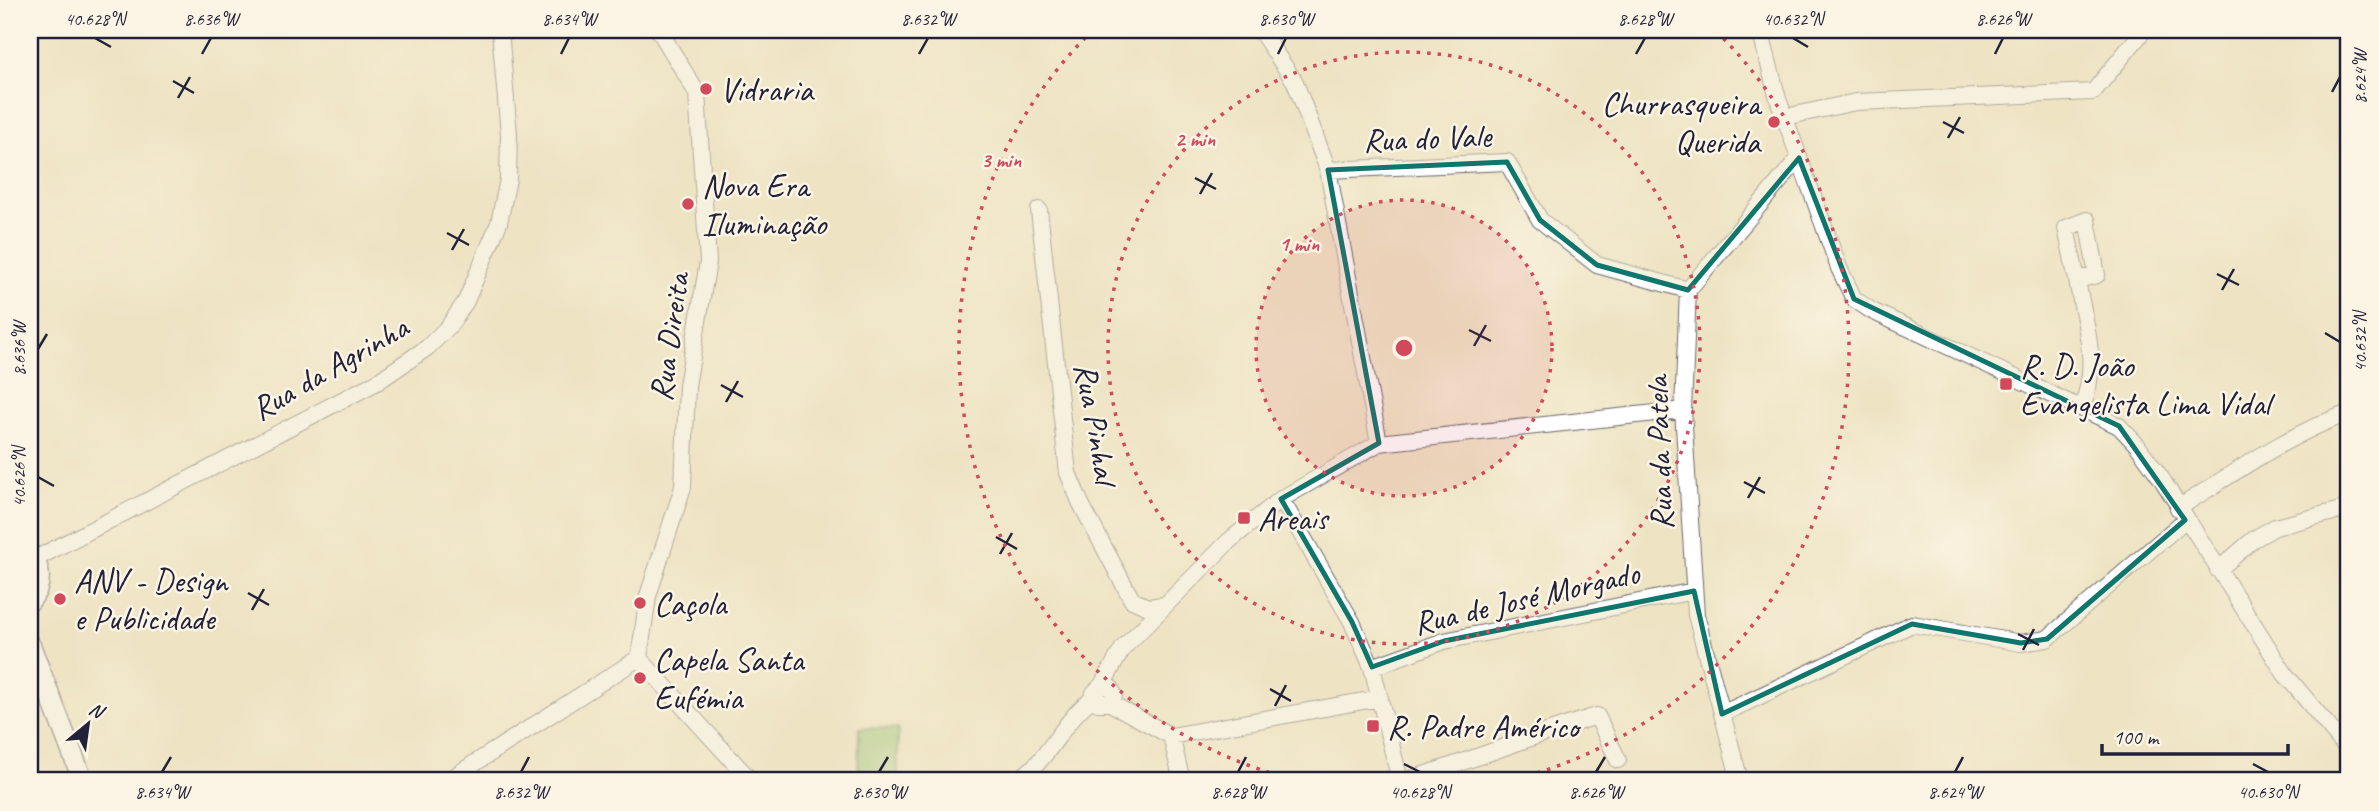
<svg xmlns="http://www.w3.org/2000/svg" width="2379" height="811" viewBox="0 0 2379 811" font-family="Caveat,sans-serif">
  <style>
    .green { fill: #92c576; stroke: #5a7458; stroke-width: 2 }
    .lines { fill: none; stroke-linecap: round; stroke-linejoin: round }
    .minor-casing { stroke: #69666b; stroke-width: 18 }
    .major-casing { stroke: #69666b; stroke-width: 22 }
    .minor { stroke: #fff; stroke-width: 16 }
    .major { stroke: #fff; stroke-width: 19 }
    .marked { fill: none; stroke: #0f766e; stroke-width: 5; stroke-linejoin: round }
    .ticks { fill: none; stroke: #22223b; stroke-width: 2.5 }
    .ring { fill: none; stroke: #d1495b; stroke-width: 3.5; stroke-dasharray: 3.5 7 }
    .poi-dot { fill: #d1495b; stroke: #fcf5e5; stroke-width: 2.5 }
    .labels { text-anchor: middle; stroke-width: 5; stroke-linejoin: round; paint-order: stroke }
    .poi-label { font-size: 33px; fill: #22223b; stroke: #fcf5e5; text-anchor: start }
    .street-label { font-size: 33px; fill: #22223b; stroke: #fcf5e5 }
    .centre { fill: #d1495b; stroke: #fcf5e5; stroke-width: 3.5 }
    .ring-label { font-size: 21px; text-anchor: middle; font-weight: bold; fill: #d1495b; stroke: #fcf5e5; stroke-width: 5; stroke-linejoin: round; paint-order: stroke }
    .neatline { fill: none; stroke: #22223b; stroke-width: 2.5 }
    .ticks-label { font-size: 18px; text-anchor: middle; fill: #22223b }
  </style>
  <rect width="100%" height="100%" fill="#fcf5e5"/>
  <filter id="ink" filterUnits="userSpaceOnUse"><feTurbulence type="fractalNoise" baseFrequency=".0143" numOctaves="2"/><feDisplacementMap in="SourceGraphic" scale="14" xChannelSelector="R" yChannelSelector="G"/><feConvolveMatrix kernelMatrix="1 2 1 2 8 2 1 2 1" color-interpolation-filters="sRGB"/></filter>
  <filter id="wash" filterUnits="userSpaceOnUse"><feTurbulence type="fractalNoise" baseFrequency=".00686" numOctaves="4" result="noise"/><feDisplacementMap in="SourceGraphic" scale="28" xChannelSelector="R" yChannelSelector="G"/><feGaussianBlur stdDeviation="1.57" result="paint"/><feColorMatrix in="noise" values="0 0 0 0 0 0 0 0 0 0 0 0 0 0 0 0 0 1.4 0 .05"/><feComposite in="paint" operator="in"/></filter>
  <g filter="url(#wash)">
    <rect width="100%" height="100%" fill="#eee4c4"/>
    <path class="green" d="M859,728l39,1v52h-40z"/>
  </g>
  <g filter="url(#ink)">
    <g class="lines">
      <defs>
        <path id="minor" d="M1760,30l18,69 61,169 15,31 18,12 247,115 18,19 24,33 124,196 64,77
          M1785,117l71,-15 237,-10 51,-62
          M1328,170l179,-8 33,58 57,45 91,25
          M1039,210l29,263 13,31 51,96 16,7 16,-2
          M2087,220l10,55 -20,5 -11,-52z
          M2077,280c8,46 23,83 5,127
          M1379,443l304,-33
          M1281,499l71,123 20,45 28,114
          M2178,508c55,-34 110,-74 171,-95
          M35,559l342,-177 51,-35 21,-21 17,-25 33,-78 9,-44 1,-44 -9,-105
          M2218,570l36,-31 21,-12 74,-19
          M639,658l9,-62 35,-109 4,-101 21,-124 -11,-169 -38,-63
          M639,658l112,123
          M1372,667l72,-26 250,-50
          M1102,685l9,3 3,8 -4,7h-12l-4,-10 8,-8 21,-37 106,-107 52,-42 98,-56 -51,-273 -33,-88 -35,-52
          M1110,703l61,33 209,-38
          M1722,714l190,-90 109,19 26,-4 138,-119
          M1171,736l11,45
          M447,781l192,-123
          M1016,781c33,-19 46,-62 78,-83
          M1404,781c65,-19 128,-46 193,-65l21,44
          M1740,781l-44,-166 -13,-205 5,-120 111,-132"/>
        <path id="major" d="M30,553c12,15 13,33 0,48
          M30,644l53,137"/>
      </defs>
      <use href="#minor" class="minor-casing"/>
      <use href="#major" class="major-casing"/>
      <use href="#minor" class="minor"/>
      <use href="#major" class="major"/>
    </g>
  </g>
  <path d="M0 0H2379V811H0ZM1799,158l55,141 265,127 66,94 -138,119 -26,4 -109,-19 -190,90 -28,-123 -250,50 -72,26 -20,-45 -71,-123 98,-56 -51,-273 179,-8 33,58 57,45 91,25z" fill="#eee4c4" fill-opacity=".55" fill-rule="evenodd"/>
  <path class="marked" d="M1799,158l55,141 265,127 66,94 -138,119 -26,4 -109,-19 -190,90 -28,-123 -250,50 -72,26 -20,-45 -71,-123 98,-56 -51,-273 179,-8 33,58 57,45 91,25z"/>
  <path class="ticks" d="M95,38l16,9M1793,38l15,9M202,54l9,-16M561,54l8,-16M919,54l9,-16M1278,54l8,-16M1636,54l9,-16M1995,54l8,-16M173,81l21,12M2332,92l8,-15M178,98l12,-21M1943,122l21,11M1948,138l12,-21M1195,178l21,11M1200,194l12,-21M447,233l22,12M452,250l12,-21M2217,274l22,11M2222,290l12,-21M1469,330l22,11M2325,333l15,9M1474,346l12,-21M38,349l9,-15M721,385l22,12M726,402l12,-21M38,477l16,9M1744,482l21,11M1748,498l12,-21M996,537l21,12M1000,554l12,-21M248,593l21,12M252,610l12,-21M2018,634l21,11M2023,650l11,-21M1270,689l21,12M1275,706l11,-21M1404,764l16,8M2253,764l15,8M162,772l9,-15M521,772l8,-15M879,772l9,-15M1238,772l8,-15M1596,772l9,-15M1955,772l8,-15"/>
  <circle cx="1404" cy="348" r="148" fill="#d1495b" fill-opacity=".12"/>
  <g class="ring">
    <circle cx="1404" cy="348" r="148"/>
    <circle cx="1404" cy="348" r="296"/>
    <path d="M1300 781A445 445 0 0 1 1092 31M1716 31A445 445 0 0 1 1508 781"/>
  </g>
  <g class="poi-dot">
    <circle cx="706" cy="89" r="7"/>
    <circle cx="1774" cy="122" r="7"/>
    <circle cx="688" cy="204" r="7"/>
    <rect x="1999" y="377" width="14" height="14" rx="3.5"/>
    <rect x="1237" y="511" width="14" height="14" rx="3.5"/>
    <circle cx="60" cy="599" r="7"/>
    <circle cx="640" cy="603" r="7"/>
    <circle cx="640" cy="678" r="7"/>
    <rect x="1366" y="719" width="14" height="14" rx="3.5"/>
  </g>
  <g class="labels">
    <g class="poi-label">
      <text x="720" y="101">Vidraria</text>
      <text x="1760" y="115" text-anchor="end">Churrasqueira<tspan x="1760" dy="38">Querida</tspan></text>
      <text x="702" y="197">Nova Era<tspan x="702" dy="38">Iluminação</tspan></text>
      <text x="2020" y="377">R. D. João<tspan x="2020" dy="38">Evangelista Lima Vidal</tspan></text>
      <text x="1258" y="530">Areais</text>
      <text x="74" y="592">ANV - Design<tspan x="74" dy="38">e Publicidade</tspan></text>
      <text x="654" y="615">Caçola</text>
      <text x="654" y="671">Capela Santa<tspan x="654" dy="38">Eufémia</tspan></text>
      <text x="1387" y="738">R. Padre Américo</text>
    </g>
    <g class="street-label">
      <text transform="translate(1427 137) rotate(-2)" y="12">Rua do Vale</text>
      <text transform="translate(668 337) rotate(-82)" y="12">Rua Direita</text>
      <text transform="translate(329 367) rotate(-30)" y="12">Rua da Agrinha</text>
      <text transform="translate(1097 423) rotate(80)" y="12">Rua Pinhal</text>
      <text transform="translate(1658 453) rotate(-92)" y="12">Rua da Patela</text>
      <text transform="translate(1526 597) rotate(-13)" y="12">Rua de José Morgado</text>
    </g>
  </g>
  <circle cx="1404" cy="348" r="10" class="centre"/>
  <g class="ring-label">
    <text x="1195" y="146">2 min</text>
    <text x="1001" y="167">3 min</text>
    <text x="1299" y="251">1 min</text>
  </g>
  <rect width="2379" height="811" fill="none" stroke="#fcf5e5" stroke-width="77"/>
  <g transform="translate(88 724) rotate(29)" stroke="#fcf5e5" stroke-width="5" paint-order="stroke">
  <path d="M0-5L12 26L0 18L-12 26Z" fill="#22223b"/>
  <text y="-10" font-size="19" font-weight="bold" text-anchor="middle" fill="#22223b">N</text>
  </g>
  <path d="M2102 744v10h186v-10" fill="none" stroke="#22223b" stroke-width="3.5"/>
  <text x="2113" y="744" font-size="21" fill="#22223b" stroke="#fcf5e5" stroke-width="5" paint-order="stroke">100 m</text>
  <rect x="38" y="38" width="2302" height="734" class="neatline"/>
  <g class="ticks-label">
    <text x="95" y="25">40.628°N</text>
    <text x="211" y="25">8.636°W</text>
    <text x="569" y="25">8.634°W</text>
    <text x="928" y="25">8.632°W</text>
    <text x="1286" y="25">8.630°W</text>
    <text x="1645" y="25">8.628°W</text>
    <text x="1793" y="25">40.632°N</text>
    <text x="2003" y="25">8.626°W</text>
    <text transform="translate(2360 77) rotate(-90)" y="6">8.624°W</text>
    <text transform="translate(2360 342) rotate(-90)" y="6">40.632°N</text>
    <text transform="translate(19 349) rotate(-90)" y="6">8.636°W</text>
    <text transform="translate(19 477) rotate(-90)" y="6">40.626°N</text>
    <text x="162" y="798">8.634°W</text>
    <text x="521" y="798">8.632°W</text>
    <text x="879" y="798">8.630°W</text>
    <text x="1238" y="798">8.628°W</text>
    <text x="1420" y="798">40.628°N</text>
    <text x="1596" y="798">8.626°W</text>
    <text x="1955" y="798">8.624°W</text>
    <text x="2268" y="798">40.630°N</text>
  </g>
</svg>
